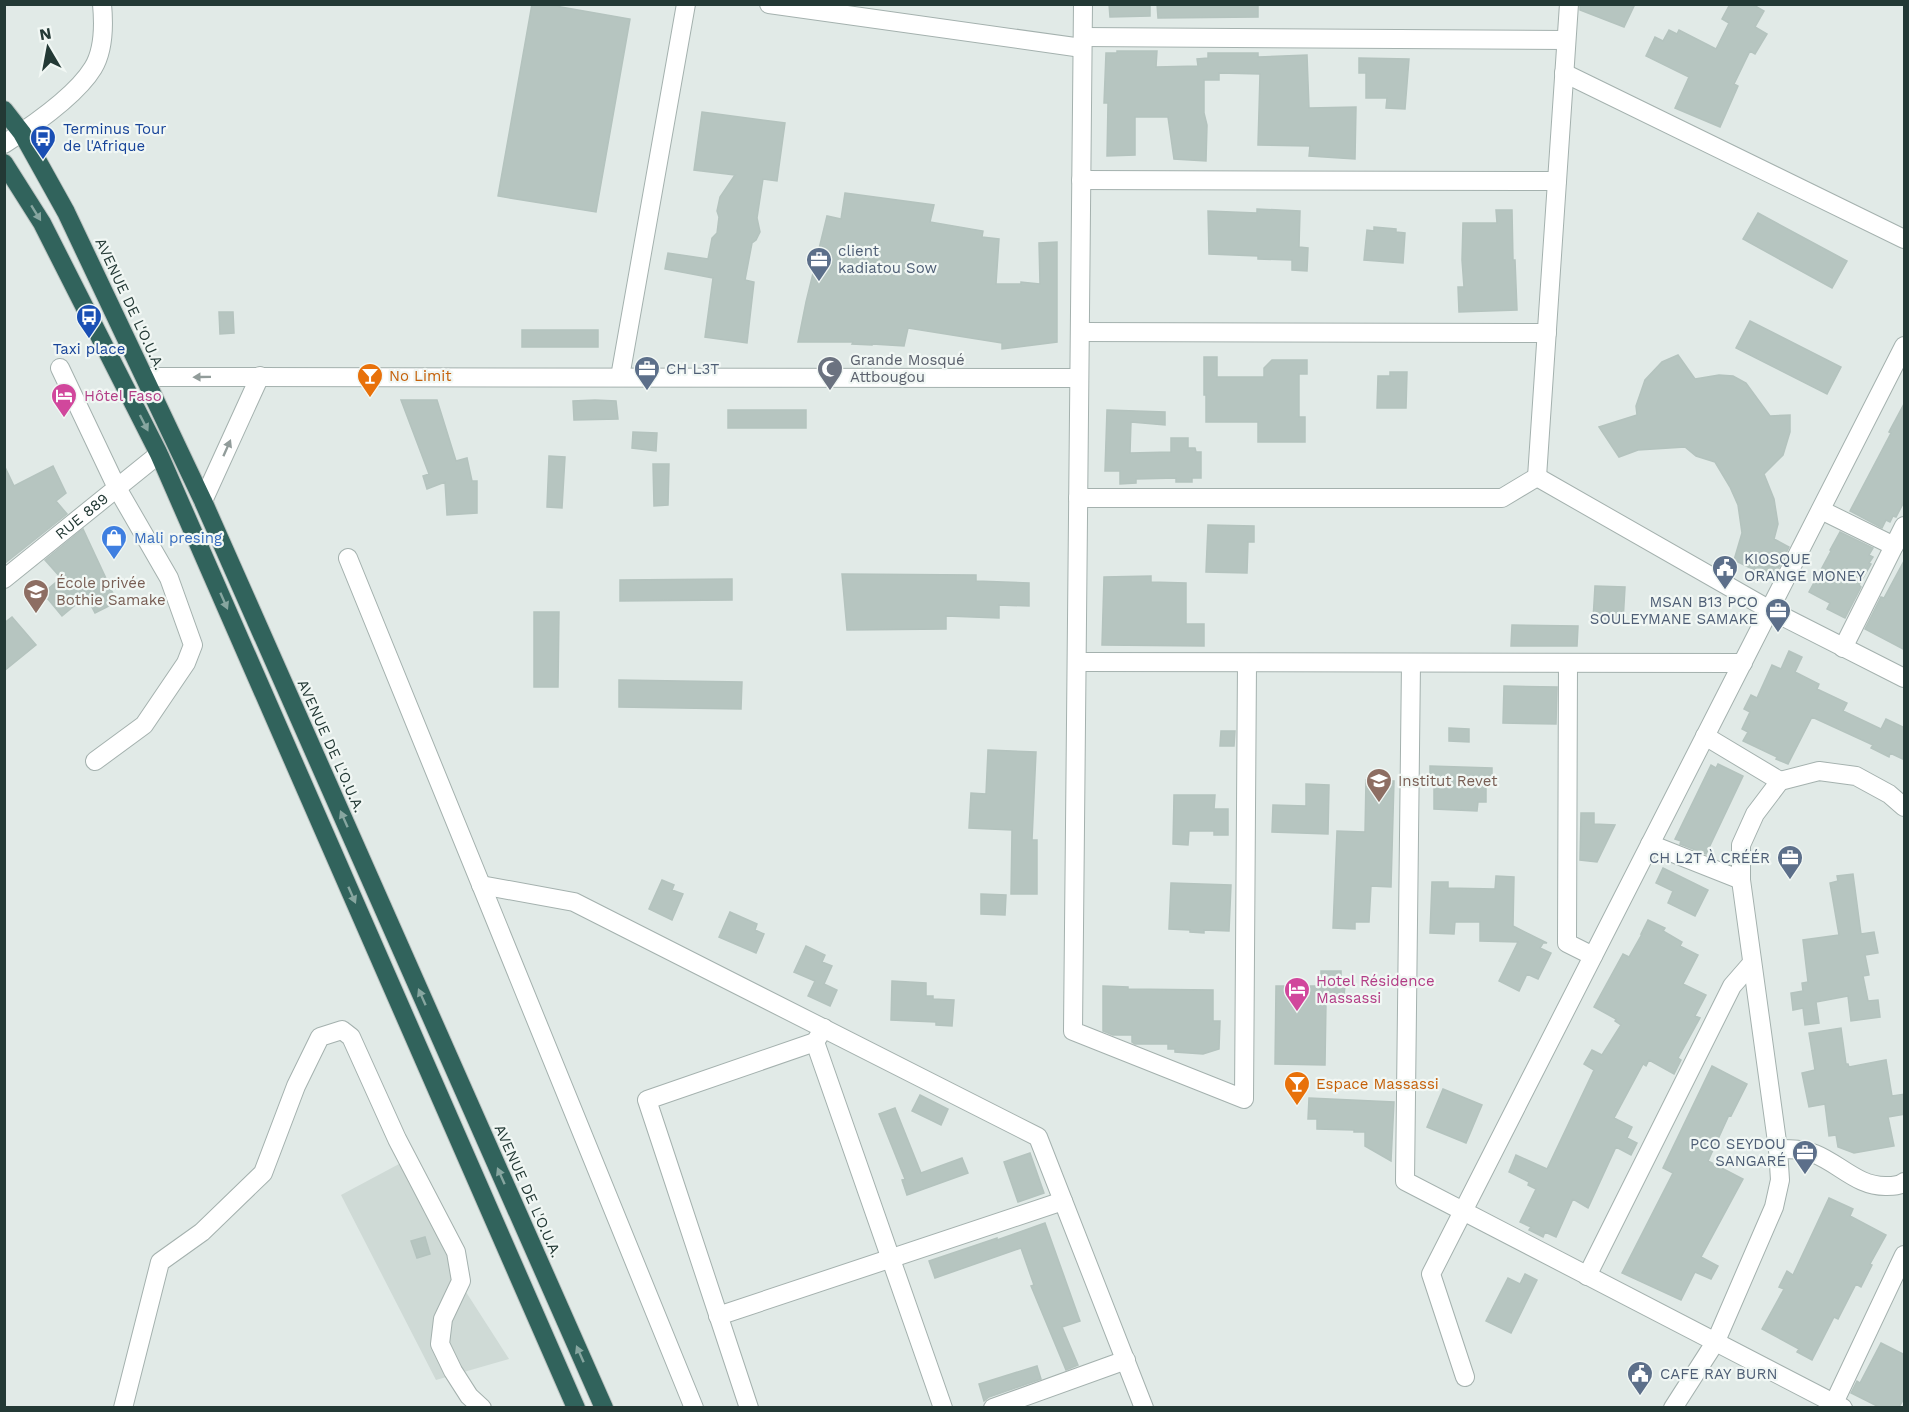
<svg xmlns="http://www.w3.org/2000/svg" width="1909" height="1412" viewBox="0 0 1909 1412" font-family="'Work Sans',sans-serif">
  <style>
    .built { fill: #cfdad6 }
    .building { fill: #b6c5c0; stroke: #b4c3be; stroke-width: 1.5 }
    .lines { fill: none; stroke-linecap: round; stroke-linejoin: round }
    .minor-casing { stroke: #a4b1ae; stroke-width: 20 }
    .highway-casing { stroke: #bdc4c2; stroke-width: 20 }
    .minor { stroke: #fff; stroke-width: 18 }
    .highway { stroke: #31635c; stroke-width: 18 }
    .oneway { fill: #87a6a0 }
    .oneway2 { fill: #919c9a }
    .labels { text-anchor: middle; stroke-width: 4.5; stroke-linejoin: round; paint-order: stroke }
    .transit-label { font-size: 15px; fill: #164399; stroke: #f1f7f4; text-anchor: start }
    .service-label { font-size: 15px; fill: #4e5e75; stroke: #f1f7f4; text-anchor: start }
    .street-label { font-size: 15px; fill: #233935; stroke: #f1f7f4 }
    .worship-label { font-size: 15px; fill: #5b616d; stroke: #f1f7f4; text-anchor: start }
    .food-label { font-size: 15px; fill: #c56008; stroke: #f1f7f4; text-anchor: start }
    .hotel-label { font-size: 15px; fill: #b23c85; stroke: #f1f7f4; text-anchor: start }
    .shop-label { font-size: 15px; fill: #366cbe; stroke: #f1f7f4; text-anchor: start }
    .education-label { font-size: 15px; fill: #785e54; stroke: #f1f7f4; text-anchor: start }
  </style>
  <rect width="100%" height="100%" fill="#e1eae7"/>
  <path class="built" d="M414,1156l43,122 52,81 -73,21 -95,-185z"/>
  <path class="building" d="M532,4h12l86,15 -34,193 -98,-16z
    M1109,4h41v12l-40,1z
    M1157,4h101v13l-100,1z
    M1580,4h55l-11,23 -44,-17z
    M1730,4h22l12,7 -9,16 12,7 -12,20 -5,-3 -16,33 4,2 -18,41 -45,-19 14,-31 -43,-21 9,-19 8,4 6,-11 8,4 2,-4 37,19 13,-26 -7,-4z
    M1117,51h40l-1,16 42,-1 -1,-7 11,-1v-5h50v4l49,-2 2,53 47,-1 -1,52 -46,-3 1,-10 -52,-1 2,-71 -41,-1v7h-15v33l3,12 -1,36 -32,-2 -6,-42h-33v38l-28,1 1,-53h-4l2,-50h11z
    M1359,58l50,1 -4,50 -19,-1 1,-10h-21v-25h-7z
    M702,112l83,11 -8,58 -14,-2 -6,39 3,14 -4,8 -4,3 -7,37 9,2 -7,61 -42,-6 8,-59 -48,-9 3,-16 40,6 4,-21 5,-5 2,-16 -2,-6 3,-14 15,-22 -41,-5z
    M845,193l89,12 -4,17 53,9 -1,6 17,2 -3,45h25v-2l19,2 -1,-41 18,-1v100l-55,7v-6l-94,-15 -4,18 -32,-2v1l-20,-1 1,-2h-55l8,-40 21,-86 14,3z
    M1257,209l43,2 -1,36 9,1 -1,23 -15,-1v-10l-34,-1v-3l-49,-2 -1,-43 49,2z
    M1496,210h16l1,50h2l2,50 -58,2 -1,-25h6l-2,-27 1,-37h34z
    M1758,213l89,48 -15,27 -89,-49z
    M1374,227l22,2v3l9,1 -2,30 -39,-3 3,-30 7,1z
    M219,312h14l1,21 -14,1z
    M1750,321l91,46 -14,27 -91,-46z
    M522,330h76v17h-76z
    M1678,355l17,24 24,-4 14,1 13,7 24,33 20,-1v17l-7,23 -19,19 10,25 4,25 -4,15 15,8 -16,32 -39,-19 8,-27 -4,-28 -8,-18 -15,-25 -19,-6 -11,-9 -47,3 -19,7 -20,-30 38,-12 -1,-9 9,-26 17,-18z
    M1204,357h13v20h47v-9l8,-8h35v14h-8v43h6v25h-47v-20h-52v-27h-2z
    M1390,372h17l-1,36h-29l1,-32h12z
    M401,400h36l19,61 11,-3 5,23h5v32l-30,2 -2,-33 -18,7 -4,-13 6,-2z
    M595,400l21,1 2,18 -44,1 -1,-19z
    M1905,402v98l-9,17 -3,-1 -3,6 -4,-2 -4,8 -32,-17 41,-78 -2,-1z
    M728,410h78v18h-78z
    M1107,410l58,2v13l-34,-3 -1,31 41,-1v-14h17v10h7l1,4h5v26h-9v4h-16v-4l-40,1v4l-16,1v-13h-15z
    M633,432l24,1 -1,18 -24,-3z
    M549,456l16,1 -3,51 -15,-1z
    M653,464h16l-1,41 -14,1z
    M4,465l10,21 39,-20 13,27 -10,8 11,13 -63,50z
    M1208,525l46,1v16h-6l-1,31 -41,-1z
    M83,529l34,73 -22,11 -9,-17 -24,20 -19,-23 18,-15 -16,-18z
    M1840,532l33,16 -4,7 4,2 -4,6 2,1 -12,21 2,2 -16,31 -18,-9 3,-6 -21,-11 22,-41 -1,-1z
    M1905,559v91l-40,-21 16,-32 3,1z
    M842,574l134,1v6l53,2v23l-30,-1v13l-53,-2v13l-99,1z
    M1151,576v6l35,1v41h18v22l-102,-1 2,-68z
    M732,579v21l-112,1v-21z
    M1595,586l30,1 -2,35 -30,-2z
    M534,612h25l-1,75h-24z
    M12,617l24,28 -32,26v-48z
    M1512,625l66,1 -1,20h-66z
    M1789,651l13,6 -7,15 24,12 -2,5 30,14 -4,8 38,18 5,-10 19,9v32l-15,-7 -1,4 -18,-9 2,-3 -61,-28 -24,47 -12,-5 1,-2 -34,-16 5,-9 -6,-3 8,-17 -6,-3 7,-14 6,3 15,-33 9,4z
    M619,680l123,2 -1,27 -122,-2z
    M1504,686l53,1 -1,37 -53,-1z
    M1449,728l20,1v13l-20,-1z
    M1221,731h14l-1,15h-14z
    M988,750l48,2 -4,88h5v54h-26l1,-64 -43,-2 2,-35 15,1z
    M1718,764l25,12 -37,78 -26,-10 1,-3 -6,-2 36,-74 5,3z
    M1430,766l62,2v15h-6v19h-8l-1,9 -43,-2v-25h-4z
    M1366,780l28,1 -3,106 -20,-1 -2,36h-14v7l-22,-1 4,-97 28,1z
    M1306,784l23,1 -1,49 -56,-2 1,-27 33,1z
    M1174,795h41l-1,14h14v26h-14v-4h-25l-1,14 -15,-1z
    M1581,813h13v11l21,1 -18,37 -17,-2z
    M1663,868l45,22 -13,26 -27,-13 5,-12 -17,-8z
    M1853,874l8,60 13,-2 4,21 -13,2 4,20 -6,1 5,25 10,-1 2,17 -29,4 -3,-25 -32,6 3,21 -14,2 -2,-17 -10,2 -2,-17 12,-2 -1,-8 6,-1 -5,-42 36,-5 -9,-52 8,-2 -1,-5z
    M1496,876l18,1 -1,49 34,17h-4l-3,5 11,5 -13,26 -11,-5 -8,17 -20,-10 19,-39 -38,-1v-19h-25l-1,12 -24,-1 2,-51h16v6l47,1z
    M662,880l12,5 -2,5 11,4 -11,26 -23,-11z
    M1171,883l60,2 -2,46 -25,-1v3l-14,-1v-2l-21,-1z
    M981,894l25,1 -1,20 -24,-1z
    M730,912l27,12 -2,6 9,4 -8,19 -37,-16z
    M1648,920l17,8 -2,3 19,11 -2,4 18,9 -15,29 23,11 -11,21 5,2 -22,40 3,2 -7,14 -25,-14 -3,6 -3,-2 -29,54 18,9 -5,11 10,5 -6,12 -15,-8 -28,61 -15,-9 -17,38 -11,-5 -2,5 -14,-7 2,-3 -11,-5 16,-33 -8,-4 1,-3 -20,-10 7,-17 31,14 47,-99 -10,-6 8,-14 10,5 19,-30 -6,-4 1,-2 -22,-12 29,-53 6,3 13,-23h-1z
    M806,946l19,9 -3,7 10,4 -8,18 13,6 -7,16 -22,-10 7,-15 -21,-9z
    M1321,971h20v15h4l-2,18 -17,-2 -1,63 -50,-1 1,-78h45z
    M892,981l34,2v13h7v3l21,1 -2,26 -16,-1v-3l-45,-2z
    M1103,986l25,1v2l85,1v31h7l-1,28 -16,5 -28,-2v-3h-7v-5h-33l-3,-2v-7h-19l-10,-4z
    M1841,1028l5,36h2l1,3 37,-7 6,36 13,-2v20l-17,3 6,29 -40,7 -16,-6 -2,-12 -7,1 -4,-32 -16,3 -7,-34 13,-3 -6,-37z
    M1712,1066l35,18 -16,32 -2,-1 -21,46 35,18 -42,78 17,9 -7,13 -16,-7 -14,28 -59,-27 51,-100 -10,-5z
    M1443,1089l39,16 -16,38 -39,-16z
    M920,1095l28,14 -7,16 -29,-14z
    M1309,1098l85,4 -3,59 -26,-15v-14h-11v-2l-37,-1v-10h-9z
    M895,1108l26,65 41,-15 6,15 -61,22 -5,-15 3,-1 -26,-65z
    M1030,1153l14,40 -26,9 -14,-40z
    M1829,1198l24,11 -3,7 36,19 -16,29 2,1 -11,22 -5,-3 -18,35 -4,-2 -22,43 -15,-8 2,-3 -37,-20 22,-40 -5,-2 8,-16 6,4z
    M1045,1223l35,98 -18,6 16,38 -12,5 -35,-84 3,-1 -13,-37 -86,30 -6,-17 68,-23v2z
    M425,1237l5,17 -13,4 -6,-17z
    M1525,1274l12,6 -26,53 -25,-12 22,-43 12,6z
    M1881,1343l24,12v42l-6,10h-20l-28,-14 6,-12 3,2z
    M1037,1366l4,13 -52,18 -5,4 -5,-17z"/>
  <g class="lines">
    <defs>
      <g id="minor">
        <path d="M769,4l313,44"/>
        <path d="M1083,4l-10,1027 171,68 3,-436"/>
        <path d="M1083,37l483,3"/>
        <path d="M1564,73l340,166"/>
        <path d="M4,144c28,-18 72,-48 89,-76 11,-18 11,-43 9,-64"/>
        <path d="M1081,180l476,1"/>
        <path d="M1080,332l467,1"/>
        <path d="M60,368l57,120 52,90 24,67 -7,18 -42,62 -49,36"/>
        <path d="M145,377l934,1"/>
        <path d="M620,377l66,-373"/>
        <path d="M1537,477l32,-473"/>
        <path d="M1537,477l233,133 134,68"/>
        <path d="M1078,498h424l35,-21"/>
        <path d="M203,501l57,-125"/>
        <path d="M1821,510l73,36"/>
        <path d="M348,558l346,850"/>
        <path id="s1" d="M4,579l155,-125"/>
        <path d="M1843,648l61,-122"/>
        <path d="M1077,662l666,1"/>
        <path d="M1411,663l-6,518 438,227"/>
        <path d="M1568,663l-1,280 26,13"/>
        <path d="M1705,736l75,45"/>
        <path d="M1650,844l91,36"/>
        <path d="M481,885l93,17 464,235 106,271"/>
        <path d="M815,1042l128,366"/>
        <path d="M1778,1149c14,0 25,0 37,5 25,10 43,33 72,32 7,0 12,0 17,-4"/>
        <path d="M1587,1276l145,-290 20,-23"/>
        <path d="M718,1316l345,-115"/>
        <path d="M1465,1377l-34,-103 473,-928"/>
        <path d="M1834,1403l70,-148"/>
        <path d="M123,1408l37,-146 42,-30 61,-59 33,-87 24,-49 22,-7 9,7 46,102 59,113 5,29 -18,38 -3,25 13,27 16,25 13,12"/>
        <path d="M749,1408l-102,-308 168,-58 9,-14"/>
        <path d="M993,1408l133,-48"/>
        <path d="M1673,1408l43,-67 58,-134 6,-27 -2,-31 -37,-269v-35l14,-31 25,-33 39,-10 37,5 33,18 15,13"/>
      </g>
      <path id="highway" d="M4,110l18,23 44,79 137,289 401,907
        M4,163l38,60 117,231 417,954"/>
    </defs>
    <use href="#minor" class="minor-casing"/>
    <use href="#highway" class="highway-casing"/>
    <use href="#minor" class="minor"/>
    <use href="#highway" class="highway"/>
  </g>
  <defs><path id="oneway-solid" d="M-6-.8H1V-3.2L6.5 0L1 3.2V.8H-6Z" transform="scale(1.5)"/></defs>
  <g class="oneway">
    <use href="#oneway-solid" transform="translate(36 213) rotate(58)"/>
    <use href="#oneway-solid" transform="translate(144 423) rotate(63)"/>
    <use href="#oneway-solid" transform="translate(224 601) rotate(66)"/>
    <use href="#oneway-solid" transform="translate(344 819) rotate(-114)"/>
    <use href="#oneway-solid" transform="translate(352 895) rotate(66)"/>
    <use href="#oneway-solid" transform="translate(422 997) rotate(-114)"/>
    <use href="#oneway-solid" transform="translate(501 1176) rotate(-114)"/>
    <use href="#oneway-solid" transform="translate(580 1354) rotate(-114)"/>
  </g>
  <g class="oneway2">
    <use href="#oneway-solid" transform="translate(202 377) rotate(179)"/>
    <use href="#oneway-solid" transform="translate(227 448) rotate(-66)"/>
  </g>
  <defs>
    <symbol id="bus-pin" viewBox="-11 -11 22 30"><path d="M0 17L-7.5 6A9.5 9.5 0 1 1 7.5 6Z" fill="#1a4fb4" stroke="#f1f7f4"/><path d="M-5-6H5V4H4V6H2V4H-2V6H-4V4H-5ZM-3.5-4V0h7V-4ZM-3.5 1.2v1.5H-2V1.2ZM2 1.2v1.5H3.5V1.2Z" fill="#fff"/></symbol>
    <symbol id="office-pin" viewBox="-11 -11 22 30"><path d="M0 17L-7.5 6A9.5 9.5 0 1 1 7.5 6Z" fill="#5c6f8a" stroke="#f1f7f4"/><path d="M-6-3h4V-5.5h4V-3h4V5H-6ZM-1-4.5V-3h2v-1.5ZM-6 0V1H6V0Z" fill="#fff"/></symbol>
    <symbol id="mosque-pin" viewBox="-11 -11 22 30"><path d="M0 17L-7.5 6A9.5 9.5 0 1 1 7.5 6Z" fill="#6b7280" stroke="#f1f7f4"/><path d="M3.5-4.9A6 6 0 1 0 3.5 4.9A5 5 0 1 1 3.5-4.9Z" fill="#fff"/></symbol>
    <symbol id="bar-pin" viewBox="-11 -11 22 30"><path d="M0 17L-7.5 6A9.5 9.5 0 1 1 7.5 6Z" fill="#e8710a" stroke="#f1f7f4"/><path d="M-6-5H6L.8 .8V4.5H3.5V6h-7V4.5H-.8V.8Z" fill="#fff"/></symbol>
    <symbol id="hotel-pin" viewBox="-11 -11 22 30"><path d="M0 17L-7.5 6A9.5 9.5 0 1 1 7.5 6Z" fill="#d1479c" stroke="#f1f7f4"/><path d="M-6-4.5h1.5V1H6V5H4.5V3h-9V5H-6ZM-4 0a1.8 1.8 0 1 1 3.6 0ZM.5 0V-2.5h3Q6-2.5 6 0Z" fill="#fff"/></symbol>
    <symbol id="shop-pin" viewBox="-11 -11 22 30"><path d="M0 17L-7.5 6A9.5 9.5 0 1 1 7.5 6Z" fill="#3f7fe0" stroke="#f1f7f4"/><path d="M-5-2.5h2.3a2.7 3.5 0 0 1 5.4 0H5L5.5 6h-11ZM-1.5-2.5h3a1.5 2.3 0 0 0-3 0Z" fill="#fff"/></symbol>
    <symbol id="civic-pin" viewBox="-11 -11 22 30"><path d="M0 17L-7.5 6A9.5 9.5 0 1 1 7.5 6Z" fill="#5c6f8a" stroke="#f1f7f4"/><path d="M-.6-6.5H3V-4.5H.6V-3L4-1V1h2V6H-6V1h2V-1L-.6-3ZM-1.2 2.5V6h2.4V2.5Z" fill="#fff"/></symbol>
    <symbol id="school-pin" viewBox="-11 -11 22 30"><path d="M0 17L-7.5 6A9.5 9.5 0 1 1 7.5 6Z" fill="#8d6e63" stroke="#f1f7f4"/><path d="M0-5L7-2L0 1L-7-2ZM-4 1L0 2.5L4 1V4Q0 6-4 4Z" fill="#fff"/></symbol>
  </defs>
  <g fill-rule="evenodd">
    <use href="#bus-pin" x="28" y="123" width="30" height="40"/>
    <use href="#office-pin" x="804" y="245" width="30" height="40"/>
    <use href="#bus-pin" x="74" y="302" width="30" height="40"/>
    <use href="#office-pin" x="632" y="354" width="30" height="40"/>
    <use href="#mosque-pin" x="815" y="354" width="30" height="40"/>
    <use href="#bar-pin" x="355" y="361" width="30" height="40"/>
    <use href="#hotel-pin" x="49" y="381" width="30" height="40"/>
    <use href="#shop-pin" x="99" y="523" width="30" height="40"/>
    <use href="#civic-pin" x="1710" y="553" width="30" height="40"/>
    <use href="#school-pin" x="21" y="577" width="30" height="40"/>
    <use href="#office-pin" x="1763" y="596" width="30" height="40"/>
    <use href="#school-pin" x="1364" y="766" width="30" height="40"/>
    <use href="#office-pin" x="1775" y="843" width="30" height="40"/>
    <use href="#hotel-pin" x="1282" y="975" width="30" height="40"/>
    <use href="#bar-pin" x="1282" y="1069" width="30" height="40"/>
    <use href="#office-pin" x="1790" y="1138" width="30" height="40"/>
    <use href="#civic-pin" x="1625" y="1359" width="30" height="40"/>
  </g>
  <g class="labels">
    <g class="transit-label">
      <text x="63" y="134">Terminus Tour<tspan x="63" dy="17">de l'Afrique</tspan></text>
      <text x="89" y="354" text-anchor="middle">Taxi place</text>
    </g>
    <g class="service-label">
      <text x="838" y="256">client<tspan x="838" dy="17">kadiatou Sow</tspan></text>
      <text x="666" y="374">CH L3T</text>
      <text x="1744" y="564">KIOSQUE<tspan x="1744" dy="17">ORANGE MONEY</tspan></text>
      <text x="1758" y="607" text-anchor="end">MSAN B13 PCO<tspan x="1758" dy="17">SOULEYMANE SAMAKE</tspan></text>
      <text x="1770" y="863" text-anchor="end">CH L2T À CRÉÉR</text>
      <text x="1786" y="1149" text-anchor="end">PCO SEYDOU<tspan x="1786" dy="17">SANGARÉ</tspan></text>
      <text x="1660" y="1379">CAFE RAY BURN</text>
    </g>
    <g class="street-label">
      <text transform="translate(130 304) rotate(65)" y="5">AVENUE DE L'O.U.A.</text>
      <text dy="5" stroke="none"><textPath href="#s1" startOffset="100">RUE 889</textPath></text>
      <text transform="translate(331 746) rotate(66)" y="5">AVENUE DE L'O.U.A.</text>
      <text transform="translate(528 1191) rotate(66)" y="5">AVENUE DE L'O.U.A.</text>
    </g>
    <g class="worship-label">
      <text x="850" y="365">Grande Mosqué<tspan x="850" dy="17">Attbougou</tspan></text>
    </g>
    <g class="food-label">
      <text x="389" y="381">No Limit</text>
      <text x="1316" y="1089">Espace Massassi</text>
    </g>
    <g class="hotel-label">
      <text x="84" y="401">Hôtel Faso</text>
      <text x="1316" y="986">Hotel Résidence<tspan x="1316" dy="17">Massassi</tspan></text>
    </g>
    <g class="shop-label">
      <text x="134" y="543">Mali presing</text>
    </g>
    <g class="education-label">
      <text x="56" y="588">École privée<tspan x="56" dy="17">Bothie Samake</tspan></text>
      <text x="1398" y="786">Institut Revet</text>
    </g>
  </g>
  <rect width="1909" height="1412" fill="none" stroke="#233935" stroke-width="12"/>
  <g transform="translate(48 48) rotate(350)" stroke="#f1f7f4" stroke-width="4.5" paint-order="stroke">
  <path d="M0-4.5L10 22L0 15L-10 22Z" fill="#233935"/>
  <text y="-9" font-size="16" font-weight="bold" text-anchor="middle" fill="#233935">N</text>
  </g>
</svg>
